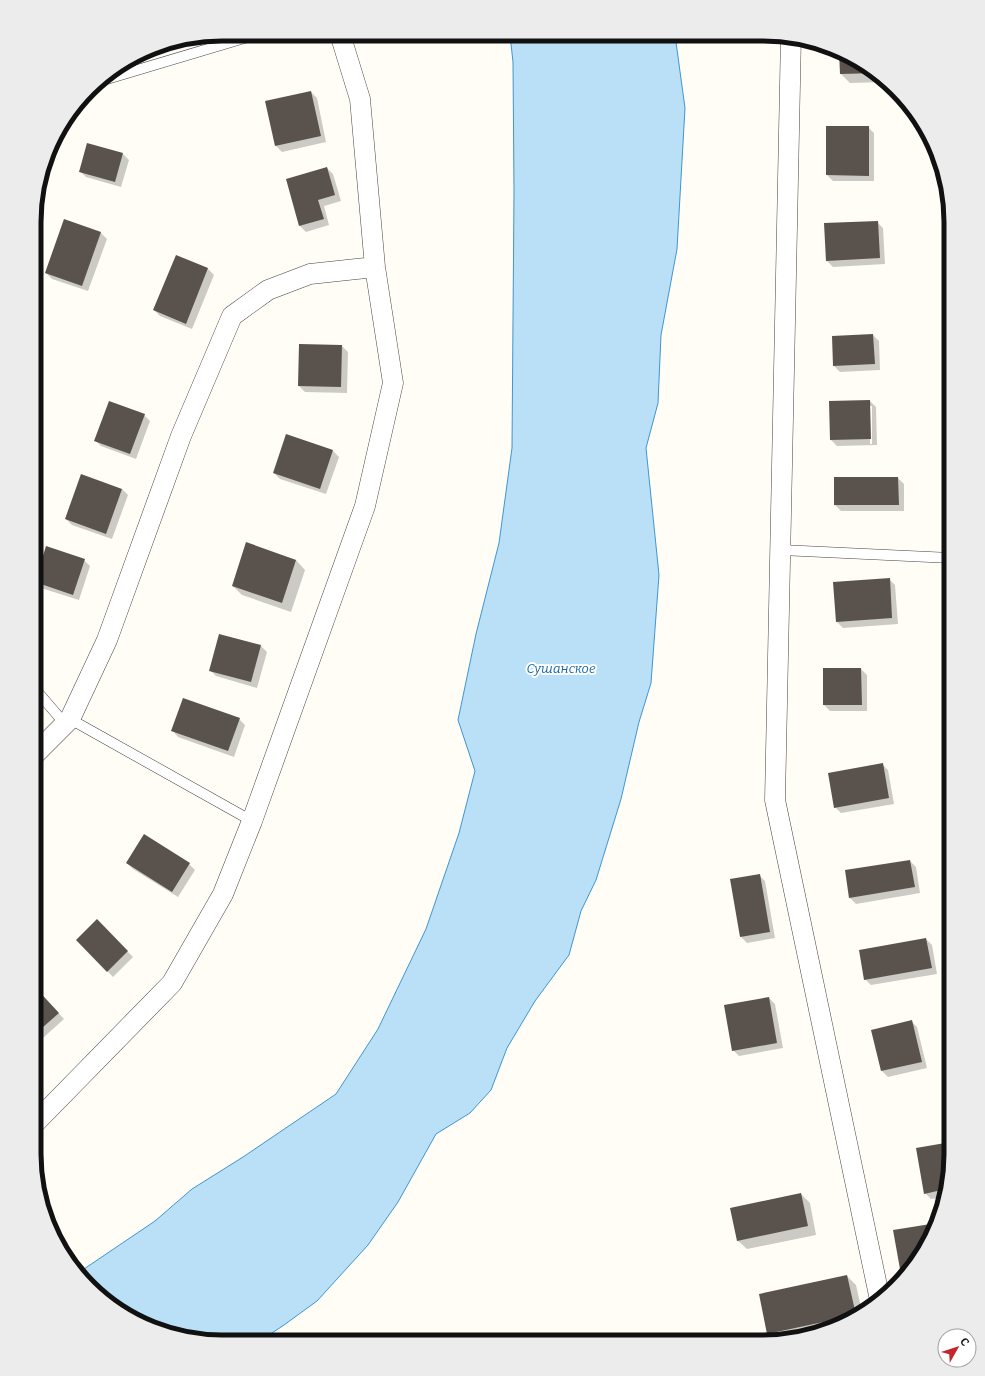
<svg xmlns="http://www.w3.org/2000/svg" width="985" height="1376" viewBox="0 0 985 1376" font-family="Bitter,serif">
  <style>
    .farmland { fill: url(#farmland-dots) }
    .water { fill: #b9e0f7; stroke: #3f96cf }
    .shadow { fill: #0003; fill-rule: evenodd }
    .building { fill: #5a524d }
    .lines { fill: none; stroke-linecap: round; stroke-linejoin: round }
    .lane-casing { stroke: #444; stroke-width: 11 }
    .street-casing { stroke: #444; stroke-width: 21 }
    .lane { stroke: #fff; stroke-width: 10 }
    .street { stroke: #fff; stroke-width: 20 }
    .labels { text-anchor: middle; stroke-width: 4; stroke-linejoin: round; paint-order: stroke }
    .water-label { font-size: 13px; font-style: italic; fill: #1768a6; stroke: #fff }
    .rim { fill: none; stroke: #111; stroke-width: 5 }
  </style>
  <defs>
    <pattern id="farmland-dots" width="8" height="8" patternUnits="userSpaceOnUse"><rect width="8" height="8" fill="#f6f3d4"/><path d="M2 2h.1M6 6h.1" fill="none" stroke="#d2cfb5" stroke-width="1.8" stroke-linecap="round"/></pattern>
  </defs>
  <rect width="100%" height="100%" fill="#fffdf5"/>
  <path class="farmland" d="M389,1336l29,4 1,1h-38z"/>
  <path class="water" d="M510,35h165l10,73 -8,141 -16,86 -3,68 -12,45 13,127 -8,108 -12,39 -18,77 -25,81 -15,31 -12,44 -34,46 -28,47 -16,42 -21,23 -34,21 -38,68 -30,43 -51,56 -33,24 -24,16 -63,-1 -47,-12 -42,-25 -27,-32 74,-50 37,-32 51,-32 93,-63 42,-65 48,-100 33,-96 16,-62 -17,-51 18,-86 23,-91 13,-95 2,-256 -1,-130z"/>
  <path class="shadow" d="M840,51l37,22 8,9 -35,1 -9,-9z
    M311,92l6,6 9,44 -44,10 -6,-6z
    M868,127l6,6v48h-41l-6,-6z
    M123,154l6,6 -8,27 -35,-10 -6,-6z
    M327,168l6,6 8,27 -17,5 5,19 -23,7 -6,-6 -13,-46z
    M65,220l36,13 6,6 -19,52 -36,-12 -6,-6z
    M877,222l6,6 2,36 -52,3 -6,-6z
    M176,256l32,13 6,6 -22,54 -32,-13 -6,-6z
    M873,335l6,6 1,29 -40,2 -6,-6z
    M342,346l6,6 -1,41 -42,-1 -6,-6z
    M870,401l6,6 1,38 -40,1 -6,-6 -1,-38zM870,406h2v38h-2z
    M144,415l6,6 -14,38 -35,-13 -6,-6z
    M333,451l6,6 -13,37 -46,-15 -6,-6z
    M835,478h63l6,6v27h-63l-6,-6z
    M122,489l6,6 -16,44 -40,-14 -6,-6z
    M247,544l49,16 9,10 -14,42 -49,-17 -9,-9z
    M47,547l37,13 6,6 -11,34 -38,-12 -6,-6z
    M889,579l6,6 3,39 -55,4 -6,-6z
    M220,635l41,11 6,6 -10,36 -41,-12 -6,-6z
    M861,669l6,6v36h-37l-6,-6z
    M239,719l6,6 -11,32 -56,-20 -5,-6z
    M882,764l6,6 6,34 -53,9 -6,-6z
    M910,861l6,6 4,26 -64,11 -6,-6z
    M127,863l62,1 6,6 -17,27 -45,-28z
    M759,875l6,6 10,57 -28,5 -6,-6z
    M97,921l36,36 -20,20 -36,-37z
    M926,939l6,6 5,29 -66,11 -6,-6z
    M34,987l30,32 -30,27z
    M769,998l6,6 8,44 -44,8 -6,-6z
    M911,1021l6,6 10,41 -39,9 -6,-6z
    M951,1167l-6,30 -14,2 -6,-6z
    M801,1194l9,9 6,32 -69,14 -10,-9z
    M937,1224l-18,35 -13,15 -5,-6z
    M847,1276l9,9 6,27 -16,11 -72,17 -6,-6z"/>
  <path class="building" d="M839,50l38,23h1l-38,1z
    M311,91l10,45 -46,10 -10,-45z
    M826,126h43v50l-43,-1z
    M87,143l36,10 -8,29 -36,-10z
    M327,167l8,28 -17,5 6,19 -25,7 -13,-47z
    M64,219l37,13 -19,54 -37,-13z
    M878,221l2,37 -54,3 -2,-38z
    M176,255l32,13 -22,56 -33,-14z
    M873,334l2,30 -42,2 -1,-30z
    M299,344l43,1 -1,42 -43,-1z
    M870,400l1,39 -41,1 -1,-39z
    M109,401l36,13 -15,40 -36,-13z
    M286,434l47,16 -13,39 -47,-16z
    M81,474l41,15 -16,45 -41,-15z
    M834,477h64l1,28h-65z
    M246,542l50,18 -14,43 -50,-17z
    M46,546l39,13 -12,36 -38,-13z
    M890,578l2,40 -56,4 -3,-40z
    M951,633v22h-1l-3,-21z
    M219,634l42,11 -10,37 -42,-11z
    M823,668h38l1,37h-39z
    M183,698l57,20 -12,33 -57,-20z
    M883,763l6,35 -55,10 -6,-35z
    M144,834l46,29 -18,29 -46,-29z
    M910,860l5,27 -66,11 -4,-28z
    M760,874l10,58 -30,5 -10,-58z
    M97,919l31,32 -21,21 -31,-32z
    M926,938l6,30 -68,12 -5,-30z
    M34,986l25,27 -25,22z
    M769,997l8,46 -45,8 -8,-46z
    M912,1020l10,42 -41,9 -10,-41z
    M951,1142v25l-5,22 -22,5 -8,-46z
    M801,1193l7,33 -71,15 -7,-33z
    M937,1223l-18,36 -7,8 -12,2 -7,-39z
    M847,1275l9,40 -89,19 -8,-40z"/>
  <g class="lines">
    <defs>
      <path id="lane" d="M97,82l161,-48
        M781,550l170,8
        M35,689l31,36
        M70,719l182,102"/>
      <path id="street" d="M791,36l-16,764 105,500
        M35,754l35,-35 37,-79 74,-204 51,-120 36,-26 42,-16 65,-7
        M34,1124l138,-141 51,-89 29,-73 113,-315 28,-123 -18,-116 -15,-168 -20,-65"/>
    </defs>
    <use href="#lane" class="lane-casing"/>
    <use href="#street" class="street-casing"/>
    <use href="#lane" class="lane"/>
    <use href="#street" class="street"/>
  </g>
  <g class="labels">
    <g class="water-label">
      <text x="561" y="673">Сушанское</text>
    </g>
  </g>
  <path d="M0 0H985V1376H0ZM222 41H763A181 181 0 0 1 944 222V1154A181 181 0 0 1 763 1335H222A181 181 0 0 1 41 1154V222A181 181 0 0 1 222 41Z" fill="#ececec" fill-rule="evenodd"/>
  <path class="rim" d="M222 41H763A181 181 0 0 1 944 222V1154A181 181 0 0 1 763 1335H222A181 181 0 0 1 41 1154V222A181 181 0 0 1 222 41Z"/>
  <g transform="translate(957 1348) rotate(51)"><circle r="19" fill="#ffffff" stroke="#a0a0a0"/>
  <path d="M0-3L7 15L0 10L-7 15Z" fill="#c4262e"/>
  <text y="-6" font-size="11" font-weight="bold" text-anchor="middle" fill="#111111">С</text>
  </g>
</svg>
